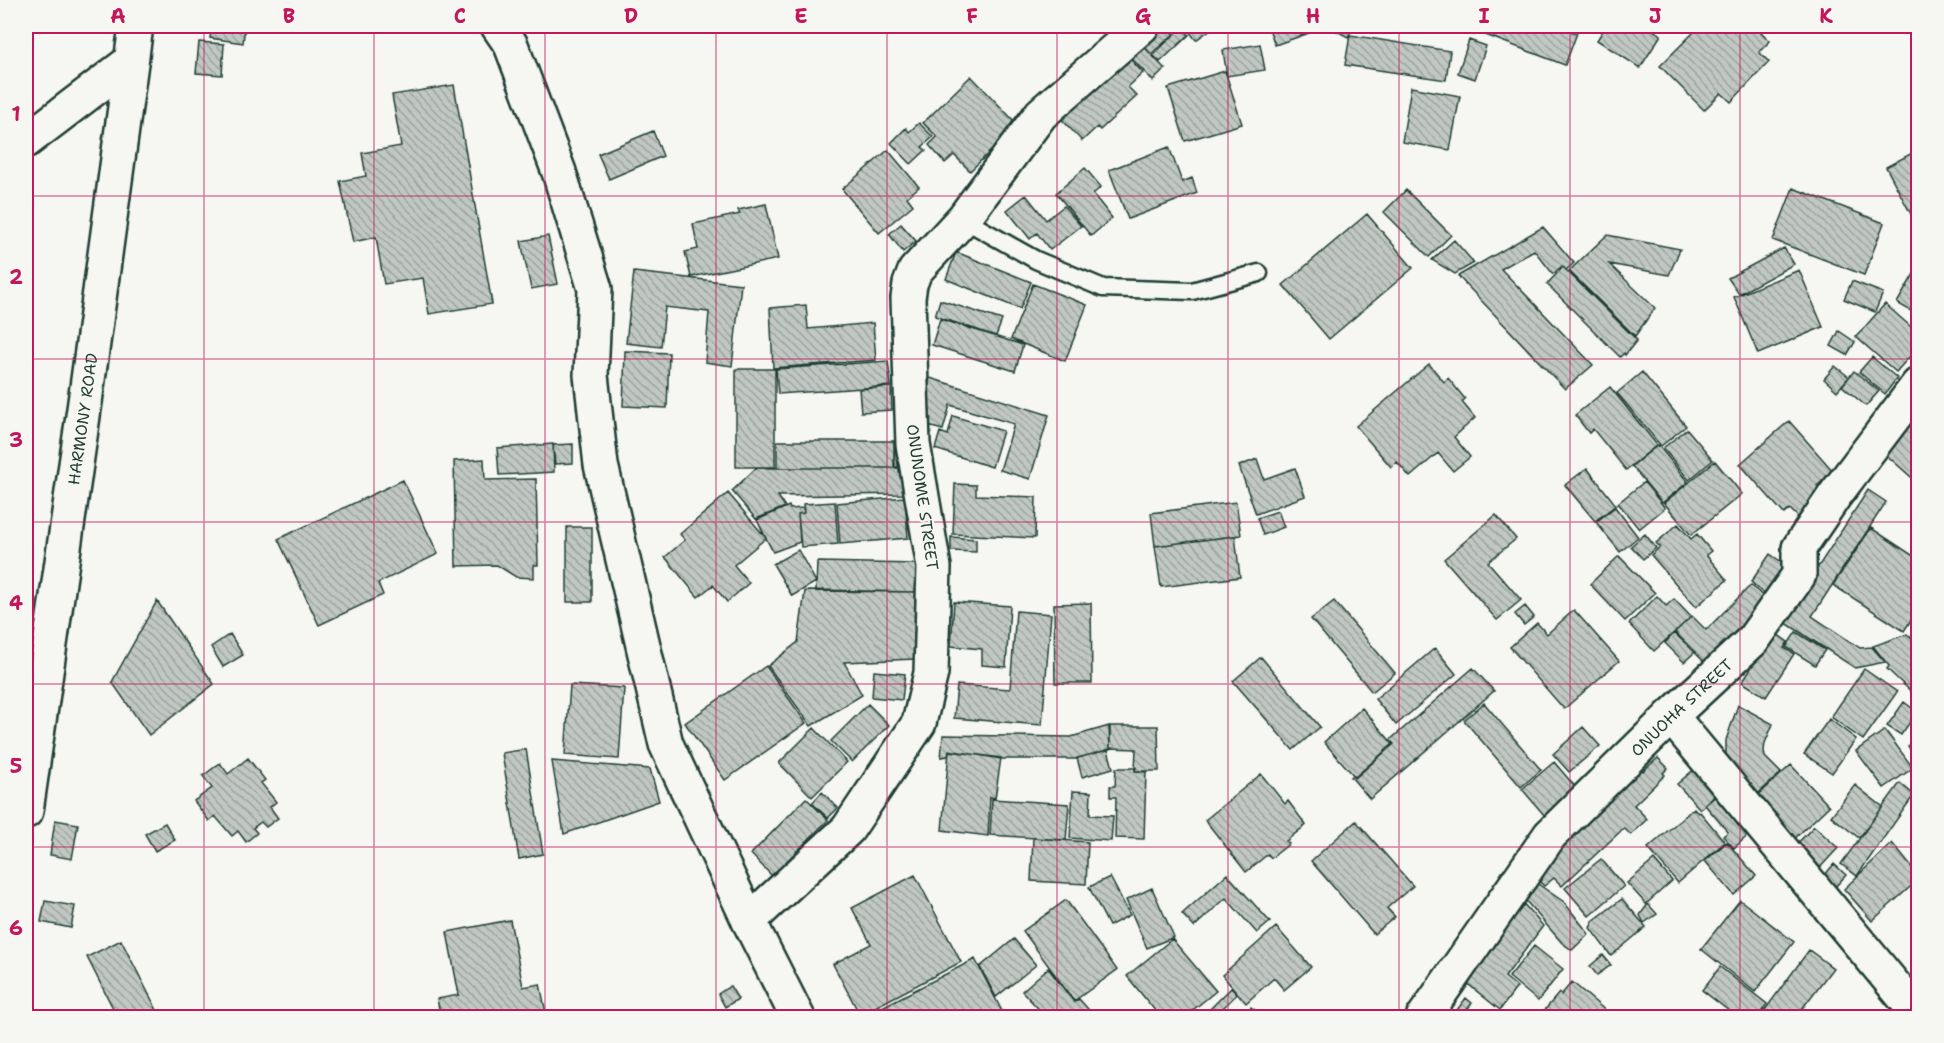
<svg xmlns="http://www.w3.org/2000/svg" width="1944" height="1043" viewBox="0 0 1944 1043" font-family="'Shantell Sans',sans-serif">
  <style>
    .building { fill: url(#building-back-hatch); stroke: #1f3d34; stroke-width: 1.5 }
    .lines { fill: none; stroke-linecap: round; stroke-linejoin: round }
    .lane-casing { stroke: #1f3d34; stroke-width: 21 }
    .street-casing { stroke: #1f3d34; stroke-width: 38 }
    .secondary-casing { stroke: #1f3d34; stroke-width: 38 }
    .lane { stroke: #f6f6f2; stroke-width: 16 }
    .street { stroke: #f6f6f2; stroke-width: 33 }
    .secondary { stroke: #f6f6f2; stroke-width: 33 }
    .grid { fill: none; stroke: #c2185b; stroke-width: 1.5; stroke-opacity: 0.55 }
    .labels { text-anchor: middle; stroke-width: 4.5; stroke-linejoin: round; paint-order: stroke }
    .street-label { font-size: 16px; fill: #1f3d34; stroke: #f6f6f2 }
    .neatline { fill: none; stroke: #c2185b; stroke-width: 2 }
    .grid-label { font-size: 20px; text-anchor: middle; font-weight: bold; fill: #c2185b }
  </style>
  <defs>
    <pattern id="building-back-hatch" width="6" height="6" patternUnits="userSpaceOnUse" patternTransform="scale(1.5)"><rect width="6" height="6" fill="#c1c8c3"/><path d="M-1 5l2 2M0 0l6 6M5-1l2 2" fill="none" stroke="#9ca49f"/></pattern>
  </defs>
  <rect width="100%" height="100%" fill="#f6f6f2"/>
  <filter id="ink" filterUnits="userSpaceOnUse"><feTurbulence type="fractalNoise" baseFrequency=".0167" numOctaves="2"/><feDisplacementMap in="SourceGraphic" scale="12" xChannelSelector="R" yChannelSelector="G"/><feConvolveMatrix kernelMatrix="1 2 1 2 8 2 1 2 1" color-interpolation-filters="sRGB"/></filter>
  <g filter="url(#ink)">
    <path class="building" d="M212,26h33l-2,17 -33,-5z
      M1146,26h19l9,8 -23,20 -16,-18z
      M1185,26h30l-19,14z
      M1268,26h38l3,7 -34,12z
      M1328,26h26l-6,11z
      M1456,26h100l21,7 -12,32 -90,-34 -1,4 -19,-8z
      M1606,26h41l14,9 -21,33 -43,-28z
      M1700,26h55l15,15 -11,11 10,10 -38,40 -10,-9 -17,17 -44,-44z
      M1182,27l7,8 -29,27 -7,-7z
      M1133,35l32,34 -12,12 -32,-34z
      M1350,35l100,16 -4,29 -101,-15z
      M1469,40l17,6 -11,33 -17,-6z
      M199,42l25,2 -2,31 -26,-2z
      M1260,44l5,26 -38,6 -4,-26z
      M1120,48l23,25 -15,14 9,9 -37,34 -3,-3 -15,14 -29,-31z
      M1225,71l17,53 -57,17 -17,-53z
      M971,76l47,49 -48,46 -16,-16 -9,8 -16,-18 8,-8 -14,-14z
      M454,85l38,219 -63,10 -6,-36 -39,6 -8,-47 -23,5 -13,-61 26,-5 -4,-23 39,-7 -9,-51z
      M1411,87l49,9 -10,54 -48,-8z
      M919,123l14,14 -11,10 4,3 -15,14 -20,-21 15,-15 3,4z
      M653,131l10,25 -54,23 -11,-25z
      M1169,147l13,35 10,-4 5,15 -69,26 -19,-49z
      M888,150l31,37 -12,10 6,8 -34,28 -37,-44z
      M1918,150v63l-6,3 -26,-49z
      M1085,168l16,19 -8,7 19,24 -21,18 -35,-43z
      M1793,188l91,35 -20,52 -91,-35z
      M1406,190l45,45 -22,22 -45,-45z
      M1026,195l20,25 18,-14 17,20 -31,24 -13,-17 -7,6 -23,-29z
      M766,204l12,55 -87,18 -6,-25 13,-3 -5,-25 47,-10 -2,-4z
      M1367,214l46,54 -84,71 -46,-54z
      M901,224l15,17 -13,11 -14,-18z
      M1543,227l31,36 -8,7 -4,-4 -9,8 -19,-24 -33,19 92,96 -28,24 -107,-113z
      M1607,235l73,14 -11,26 -60,-11 46,44 -20,28 -66,-65z
      M548,236l10,48 -27,5 -10,-48z
      M1454,240l20,23 -19,11 -23,-14z
      M1784,248l10,16 -55,30 -11,-16z
      M956,252l75,30 -11,27 -74,-30z
      M1563,267l74,73 -12,15 -1,-2 -4,4 -73,-73z
      M1918,267v48l-21,-12z
      M1799,270l24,57 -65,27 -24,-57z
      M634,272l107,12 -9,82 -27,-4 4,-50 -44,-5 -4,40 -35,-4z
      M1852,281l31,12 -8,19 -31,-13z
      M1033,284l54,21 -22,56 -54,-22z
      M940,300l62,20 -6,16 -61,-20z
      M1885,304l33,29v14l-22,25 -40,-35z
      M806,305l2,24 65,-6 3,37 -103,8 -3,-60z
      M940,319l83,26 -8,26 -83,-26z
      M1839,331l16,11 -8,13 -16,-9z
      M625,351l44,2 -2,55 -44,-2z
      M1872,357l25,21 -12,16 -26,-22z
      M888,361l3,25 -113,8 -2,-25z
      M1429,364l15,18 4,-4 17,21 -3,3 13,16 -21,19 16,20 -17,14 -15,-18 -28,24 -13,-15 -6,5 -35,-41z
      M1835,366l14,11 -12,14 -13,-12z
      M736,369h39v98h-39z
      M1854,371l25,20 -13,15 -24,-20z
      M1642,372l44,54 -25,20 -44,-53z
      M930,378l119,37 -19,64 -30,-9 14,-46 -64,-19 -7,25 -26,-7z
      M891,387l1,23 -31,2 -2,-23z
      M1610,387l47,58 -31,25 -33,-41 -4,4 -14,-18z
      M1918,412v71l-35,-31z
      M953,416l50,15 -11,36 -57,-18 5,-17 8,3z
      M1789,421l44,50 -16,15 8,9 -26,23 -9,-9 -6,5 -44,-50z
      M1687,429l26,31 -24,20 -26,-32z
      M777,441h117v27h-117z
      M904,441v26h-9l-1,-25z
      M553,444l1,28 -55,3 -2,-27z
      M573,444v19l-18,1 -2,-19z
      M1658,445l30,37 -26,21 -30,-37z
      M484,459l1,21 51,-1 2,86h-4v13l-18,-1 -19,-12 -41,1 -2,-105z
      M1257,459l7,20 31,-11 10,28 -49,18 -17,-48z
      M1715,461l27,33 -51,41 -27,-32z
      M756,468h149v26l-127,2 7,11 -29,12 -24,-28z
      M1587,468l29,37 -21,16 -30,-36z
      M403,480l35,74 -60,29 5,12 -64,30 -41,-86z
      M1644,482l21,26 -26,21 -21,-26z
      M955,484l21,1v10l60,2 -1,41 -82,-4z
      M1868,490l18,12 -74,114 48,32 12,-1 13,15 -30,6 -72,-47z
      M728,493l38,45 -32,27 15,18 -22,19 -14,-17 -15,12 -33,-40 20,-17 -5,-6z
      M905,497l3,41 -68,6 -3,-41z
      M835,502l3,42 -37,3 -3,-33 6,-1 -1,-9z
      M1236,502l5,33 -86,11 -4,-33z
      M789,506l1,3 13,-1 1,5 -6,1 2,28 -27,10 -16,-32z
      M1615,507l23,30 -18,15 -24,-30z
      M1278,511l6,16 -21,8 -6,-17z
      M1496,515l20,24 -28,23 33,38 -24,20 -53,-61z
      M1678,524l13,15 6,-5 14,17 -5,4 21,25 -31,27 -45,-52 9,-8 -4,-4z
      M567,527h25v75h-25z
      M1871,528l47,31v50l-14,22 -71,-46z
      M1645,534l11,14 -13,11 -12,-13z
      M1235,536l5,41 -79,10 -6,-41z
      M951,537l25,2v13l-25,-1z
      M798,550l18,32 -24,14 -19,-32z
      M1770,554l19,13 -21,31 -17,-16z
      M1619,556l36,37 -30,28 -35,-37z
      M817,562l100,2v28l-101,-2z
      M1751,585l17,16 -62,63 -31,-32 17,-16 14,14z
      M805,591l111,1 -1,67 -71,3 18,33 -51,31 -43,-60 30,-24z
      M1657,596l9,10 8,-7 17,18 -37,34 -25,-27z
      M157,601l57,83 -65,51 -37,-53z
      M1334,601l61,72 -23,19 -61,-73z
      M954,602l56,4 -4,61 -24,-2v-16l-31,-3z
      M1091,603l1,80h-37l-1,-79z
      M1525,606l9,11 -10,8 -9,-11z
      M1574,610l45,51 -55,48 -54,-62 27,-24 10,11z
      M1016,611l35,3 -9,111 -88,-7 3,-33 53,4z
      M1774,632l14,10 -4,6 10,6 -28,43 -24,-15z
      M1796,632l29,18 -10,15 -29,-18z
      M1674,633l21,19 -11,10 -19,-19z
      M230,634l13,21 -20,12 -12,-20z
      M1907,634l11,9v55l-31,-29 2,-3 -16,-20z
      M1435,648l21,26 -60,51 -21,-26z
      M1261,657l59,70 -27,23 -60,-69z
      M766,666l40,57 -81,57 -40,-57z
      M1473,668l21,23 -124,108 -19,-22 2,-2 2,3 39,-34 -4,-4z
      M1864,669l33,23 -34,48 -32,-23z
      M874,671l31,3 -3,26 -30,-3z
      M570,685l54,3 -5,71 -54,-4z
      M1904,702l13,10 -16,23 -14,-9z
      M1484,703l57,67 -20,17 -57,-67z
      M868,704l21,21 -37,37 -21,-21z
      M1738,705l35,19 -8,19 -1,8 1,6 16,16 -29,26 -24,-34 -2,-10v-15z
      M1362,708l31,36 -38,33 -31,-35z
      M1829,719l27,20 -24,34 -28,-19z
      M1109,726l1,23 -35,10h-74l-52,-9 -1,6 -7,1 2,-22 128,2z
      M1110,726h48l1,45h-24l1,-22 -26,-1z
      M1583,727l17,19 -31,26 -16,-18z
      M814,728l33,34 -35,35 -33,-34z
      M1885,730l28,38 -29,20 -28,-37z
      M1918,739v23l-10,-16z
      M526,749l17,105 -24,5 -17,-106z
      M1108,750l5,18 -31,9 -5,-19z
      M949,751l52,7 -6,40 -5,-1 -2,39 -46,-6z
      M248,758l17,22 -4,3 15,19 -6,5 8,11 -12,9 -5,-5 -8,6 4,5 -11,9 -8,-11 -6,5 -17,-20 -6,5 -15,-20 18,-13 -9,-12 17,-13 8,11z
      M1658,758l10,10 -5,5 2,2 -31,30 13,14 -16,16 -7,-7 -62,58 -8,-8 -10,8 -13,-13 110,-105 2,3z
      M552,761l98,8 9,32 -95,33z
      M1554,762l23,27 -32,27 -23,-27z
      M1791,765l38,41 -37,35 -38,-42z
      M1698,766l22,25 -20,18 -23,-25z
      M1116,768h20l-1,3 11,1 -2,67 -29,-1 1,-41h-6v-11h5z
      M1261,774l24,30 3,-3 18,24 -20,16 3,3 -18,14 -3,-4 -22,18 -41,-52z
      M1900,783l14,12 -57,81 -16,-12z
      M1855,785l28,22 -24,31 -28,-22z
      M1073,791l18,1 -1,23 23,1 -2,25 -41,-3z
      M822,792l16,16 -10,10 -16,-15z
      M1721,792l32,39 -19,17 -11,-12 5,-4 -23,-27z
      M806,798l22,22 -56,56 -21,-22z
      M992,799l77,5 -3,36 -76,-5z
      M1694,808l4,5 2,-1 25,30 -47,41 -30,-35z
      M55,820l23,4 -6,35 -22,-4z
      M1356,821l57,65 -26,22 8,9 -21,17 -63,-73z
      M165,823l10,17 -20,11 -10,-17z
      M1814,826l24,22 -21,23 -24,-23z
      M1033,838l55,4 -2,42 -55,-3z
      M1727,842l29,34 -22,19 -29,-34z
      M1892,843l26,32v5l-46,41 -28,-32z
      M1601,859l23,27 -35,30 -24,-28z
      M1654,860l18,21 -26,23 -19,-21z
      M1834,864l12,11 -10,11 -12,-10z
      M1227,874l43,48 -13,11 -31,-35 -32,29 -12,-13z
      M915,875l46,87 -101,53 -27,-51 38,-20 -19,-36z
      M1110,877l20,38 -21,11 -20,-39z
      M1535,882l29,20 25,32 -17,16 -10,-7 -42,-49z
      M1152,888l22,49 -27,11 -21,-48z
      M1622,899l24,28 -35,29 -21,-28 3,-7z
      M1066,900l51,70 -43,31 -51,-70z
      M1740,900l54,42 -39,50 -54,-43z
      M45,901l30,5 -4,22 -30,-6z
      M1521,901l22,25 -38,51 12,10 -17,23 -32,-26z
      M1648,904l9,10 -13,9 -4,-8z
      M510,920l13,67 17,-3 7,34h-106l-4,-19 22,-4 -12,-63z
      M1276,927l35,40 -27,23 -10,-12 -28,25 -24,-28z
      M1014,939l22,26 -40,32 -16,-30z
      M1172,939l44,52 -33,27h-22l-34,-42z
      M121,940l40,78h-43l-31,-61z
      M1534,946l29,23 -25,32 -29,-24z
      M1809,950l24,18 -38,50h-36z
      M1603,955l8,10 -14,10 -7,-9z
      M975,959l30,58 -144,1z
      M1720,967l47,37 -10,14h-19l-36,-28z
      M1048,968l26,34 5,-3 17,19h-49l-25,-27z
      M1572,982l42,36h-76l21,-25 2,2z
      M730,986l8,13 -13,8 -7,-13z
      M1231,988l6,6 -22,22 -6,-6z
      M1466,998l6,5 -11,15h-10z
      M1251,1007l15,11h-23z"/>
    <g class="lines">
      <defs>
        <path id="lane" d="M963,219l73,41 67,28 89,3 67,-18"/>
        <g id="street">
          <path d="M498,26l13,19 48,127 36,117 -4,86 10,90 65,279 83,177 49,97"/>
          <path d="M26,141l105,-80"/>
          <path d="M1671,716l247,298"/>
          <path d="M749,921l99,-92 71,-106 12,-50 3,-106 -21,-123 -5,-146 2,-14 5,-13 48,-52 78,-105 101,-88"/>
          <path id="s1" d="M1423,1018l127,-183 121,-119 82,-76 46,-65v-27l36,-53 83,-110"/>
        </g>
        <g id="secondary">
          <path id="s2" d="M26,811l59,-409 51,-376"/>
        </g>
      </defs>
      <use href="#lane" class="lane-casing"/>
      <use href="#street" class="street-casing"/>
      <use href="#secondary" class="secondary-casing"/>
      <use href="#lane" class="lane"/>
      <use href="#street" class="street"/>
      <use href="#secondary" class="secondary"/>
    </g>
  </g>
  <path class="grid" d="M204,26v992M374,26v992M545,26v992M716,26v992M887,26v992M1057,26v992M1228,26v992M1399,26v992M1570,26v992M1740,26v992M26,196h1892M26,359h1892M26,522h1892M26,684h1892M26,847h1892"/>
  <g class="labels">
    <g class="street-label">
      <text dy="6" stroke="none"><textPath href="#s2" startOffset="396">HARMONY ROAD</textPath></text>
      <text transform="translate(923 497) rotate(82)" y="6">ONUNOME STREET</text>
      <text dy="6" stroke="none"><textPath href="#s1" startOffset="406">ONUOHA STREET</textPath></text>
    </g>
  </g>
  <rect width="1944" height="1043" fill="none" stroke="#f6f6f2" stroke-width="66"/>
  <rect x="33" y="33" width="1878" height="977" class="neatline"/>
  <g class="grid-label">
    <text x="118" y="23">A</text>
    <text x="289" y="23">B</text>
    <text x="460" y="23">C</text>
    <text x="631" y="23">D</text>
    <text x="801" y="23">E</text>
    <text x="972" y="23">F</text>
    <text x="1143" y="23">G</text>
    <text x="1313" y="23">H</text>
    <text x="1484" y="23">I</text>
    <text x="1655" y="23">J</text>
    <text x="1826" y="23">K</text>
    <text x="16" y="121">1</text>
    <text x="16" y="284">2</text>
    <text x="16" y="447">3</text>
    <text x="16" y="610">4</text>
    <text x="16" y="773">5</text>
    <text x="16" y="935">6</text>
  </g>
</svg>
